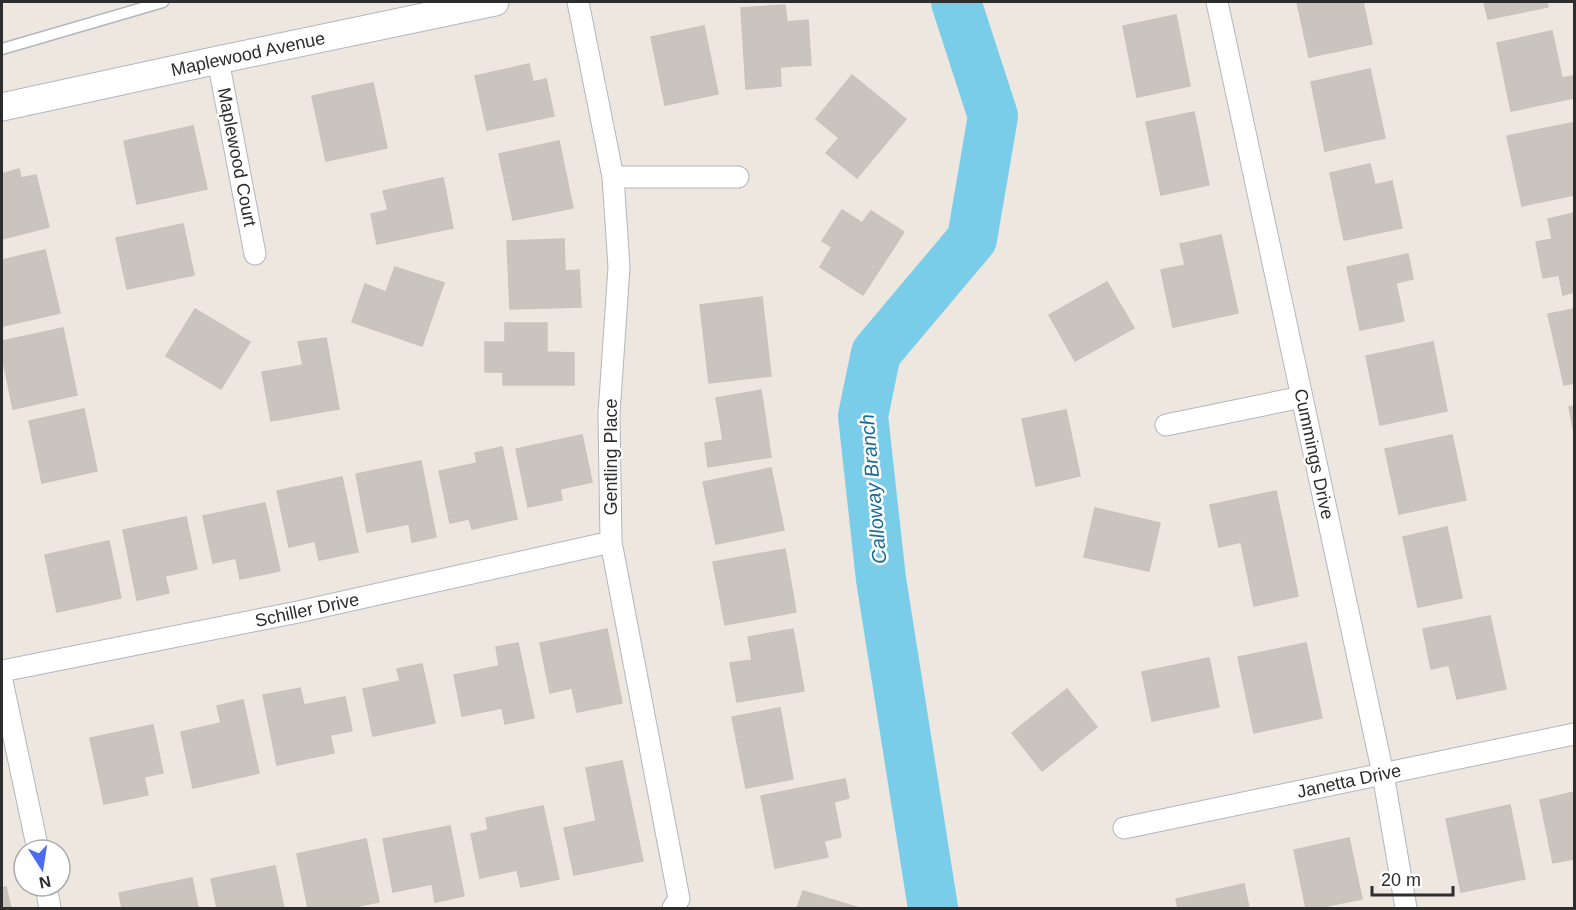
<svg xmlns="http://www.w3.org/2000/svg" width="1576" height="910" viewBox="0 0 1576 910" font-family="Arial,sans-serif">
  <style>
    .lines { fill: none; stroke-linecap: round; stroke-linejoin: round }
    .river { stroke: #7acde8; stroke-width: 50 }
    .building { fill: #c9c5be; stroke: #c9c3b9; stroke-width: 1.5 }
    .service-casing { stroke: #b3b6bf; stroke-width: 13 }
    .minor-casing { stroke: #b3b6bf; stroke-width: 23 }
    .tertiary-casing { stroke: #b3b6bf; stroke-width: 29 }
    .service { stroke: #fff; stroke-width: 10 }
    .minor { stroke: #fff; stroke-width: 21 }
    .tertiary { stroke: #fff; stroke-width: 27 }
    .labels { text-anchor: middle; stroke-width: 5; stroke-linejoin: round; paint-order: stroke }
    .street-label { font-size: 18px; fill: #2d2d2d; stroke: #fff }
    .water-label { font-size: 20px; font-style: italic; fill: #166d97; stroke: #fff }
  </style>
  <rect width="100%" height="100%" fill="#ede7e0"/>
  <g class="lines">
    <path class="river" d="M933,908l-52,-329 -18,-163 13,-63 96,-114 21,-123 -37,-114"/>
  </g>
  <path class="building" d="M1297,2h66l9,42 -63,13z
    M1484,2h63l1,5 -60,12z
    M785,5l2,17 21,-2 3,45 -31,2 1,19 -35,3 -5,-81z
    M1176,15l14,71 -53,11 -14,-71z
    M704,26l14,68 -53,11 -14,-68z
    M1552,31l10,47 12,-2v22l-63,13 -14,-68z
    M529,64l4,18 13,-3 8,37 -67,14 -12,-54z
    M1370,69l15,69 -60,13 -14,-69z
    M852,75l54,44 -49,59 -31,-25 13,-15 -23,-19z
    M373,83l14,65 -61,13 -14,-65z
    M1194,112l15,73 -48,10 -15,-73z
    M1572,123l2,11v61l-52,11 -15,-70z
    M193,126l14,63 -70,15 -13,-63z
    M559,141l14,67 -60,12 -14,-66z
    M1370,164l5,21 17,-4 10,47 -58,12 -14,-67z
    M19,169l2,9 15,-3 13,52 -47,12v-65z
    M443,178l10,50 -76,16 -6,-30 17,-4 -5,-19z
    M842,210l20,13 9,-12 33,21 -41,63 -43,-28 12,-20 -10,-6z
    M1574,213v79l-11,3 -4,-20 -16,3 -7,-36 16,-3 -4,-20z
    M183,224l11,51 -67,14 -11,-51z
    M1221,235l17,78 -65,14 -12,-57 24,-5 -5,-21z
    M564,239l1,32 14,-1 2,37 -71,2 -3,-68z
    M45,250l15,63 -57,13 -1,-7v-59z
    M1408,254l5,25 -17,4 8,38 -44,9 -13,-63z
    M395,267l49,16 -22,63 -70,-24 13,-38 21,8z
    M1107,282l27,46 -59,33 -26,-46z
    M762,297l9,79 -62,7 -9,-78z
    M195,309l55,33 -29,47 -55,-33z
    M1574,309v74l-10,2 -16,-71z
    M505,323h42v29l27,1v32h-71v-13h-18v-30h20z
    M63,328l14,67 -64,14 -11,-54v-14z
    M326,338l13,71 -68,12 -9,-49 41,-7 -5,-23z
    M1433,342l14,69 -67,14 -14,-69z
    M761,390l10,67 -63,10 -3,-24 18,-3 -7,-42z
    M1574,406v27l-5,-26z
    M84,409l13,62 -55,12 -13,-62z
    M1066,410l14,66 -44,10 -14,-67z
    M582,435l10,47 -32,7 2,11 -34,7 -12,-58z
    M1452,435l14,65 -67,14 -14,-65z
    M502,447l15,72 -45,10 -3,-10 -19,4 -11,-52 38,-8 -2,-10z
    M421,461l15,76 -24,5 -3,-18 -42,8 -11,-58z
    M771,468l13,62 -68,14 -13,-62z
    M342,477l16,75 -39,8 -4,-19 -26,6 -12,-56z
    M1276,491l22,105 -44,10 -13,-64 -22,5 -9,-42z
    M265,503l15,68 -40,8 -4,-21 -23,5 -10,-47z
    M1095,508l65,15 -11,48 -65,-14z
    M186,517l11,52 -32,7 4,17 -32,7 -14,-70z
    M1447,527l15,71 -44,9 -15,-70z
    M109,541l12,57 -64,14 -12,-57z
    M785,549l11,63 -71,13 -12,-63z
    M1490,616l16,73 -49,10 -8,-34 -18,4 -8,-40z
    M607,629l15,74 -45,9 -5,-24 -22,5 -10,-50z
    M793,629l11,62 -67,11 -7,-39 22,-3 -4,-23z
    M518,643l16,75 -29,6 -3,-16 -40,8 -8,-41 45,-9 -3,-19z
    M1306,643l16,75 -68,15 -16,-76z
    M1209,658l10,49 -67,14 -10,-49z
    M422,664l13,59 -62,13 -10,-47 37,-8 -3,-12z
    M300,688l4,17 41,-8 7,34 -22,4 4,18 -57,12 -14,-70z
    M1067,689l30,38 -55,44 -30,-38z
    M243,700l16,73 -66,15 -12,-56 40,-9 -4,-17z
    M780,708l13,71 -47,9 -14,-71z
    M153,725l10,48 -19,4 4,18 -44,9 -14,-66z
    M622,761l21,100 -69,14 -10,-47 32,-7 -10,-53z
    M845,779l4,19 -15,4 7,35 -17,4 4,16 -53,11 -14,-72z
    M1574,792v67l-21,4 -13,-63z
    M1510,805l15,74 -64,13 -15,-73z
    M543,806l16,73 -38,8 -4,-17 -37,8 -9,-44 17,-4 -2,-12z
    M450,826l14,70 -29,6 -3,-18 -39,8 -10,-53z
    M1349,838l13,61 -45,9h-11l-12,-58z
    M366,839l13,63 -30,6h-41l-11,-54z
    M275,866l9,42h-67l-6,-29z
    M192,878l6,30h-76l-3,-15z
    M1244,884l5,24h-71l-2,-9z
    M6,887l5,21h-9v-20z
    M803,891l56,17h-62z"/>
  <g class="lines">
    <defs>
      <path id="service" d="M2,49l161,-47"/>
      <path id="minor" d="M578,2l35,175 6,90 -10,147 2,128 68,357 -6,9
        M1217,2l166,772 23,134
        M218,60l37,194
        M613,177h125
        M1166,425l136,-28
        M2,671l296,-59 313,-70
        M2,681l36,169
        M1124,828l450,-94
        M46,886l4,22"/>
      <path id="tertiary" d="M2,107l216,-47 277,-58"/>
    </defs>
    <use href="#service" class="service-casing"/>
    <use href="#minor" class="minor-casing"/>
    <use href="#tertiary" class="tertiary-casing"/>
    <use href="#service" class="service"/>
    <use href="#minor" class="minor"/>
    <use href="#tertiary" class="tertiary"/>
  </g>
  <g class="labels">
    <g class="street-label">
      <text transform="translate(248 54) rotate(-12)" y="6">Maplewood Avenue</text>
      <text transform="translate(237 157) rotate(79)" y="6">Maplewood Court</text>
      <text transform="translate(1314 454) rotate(78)" y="6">Cummings Drive</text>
      <text transform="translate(611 457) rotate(-90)" y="6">Gentling Place</text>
      <text transform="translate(307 610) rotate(-12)" y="6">Schiller Drive</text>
      <text transform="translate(1349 781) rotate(-12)" y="6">Janetta Drive</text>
    </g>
    <g class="water-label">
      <text transform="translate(873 489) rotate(-95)" y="7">Calloway Branch</text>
    </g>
  </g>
  <rect width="1576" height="910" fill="none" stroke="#2d2d2d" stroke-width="6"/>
  <g transform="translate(42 868) rotate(168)"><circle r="28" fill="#ffffff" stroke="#ababab" stroke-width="1.5"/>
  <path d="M0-4.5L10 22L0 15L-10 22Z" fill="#4b6def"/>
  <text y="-9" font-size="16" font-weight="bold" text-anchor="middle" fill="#2d2d2d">N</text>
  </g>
  <path d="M1372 886v9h81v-9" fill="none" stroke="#2d2d2d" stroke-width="3"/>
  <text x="1381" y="886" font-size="18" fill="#2d2d2d" stroke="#ffffff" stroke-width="4.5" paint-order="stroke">20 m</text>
</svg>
